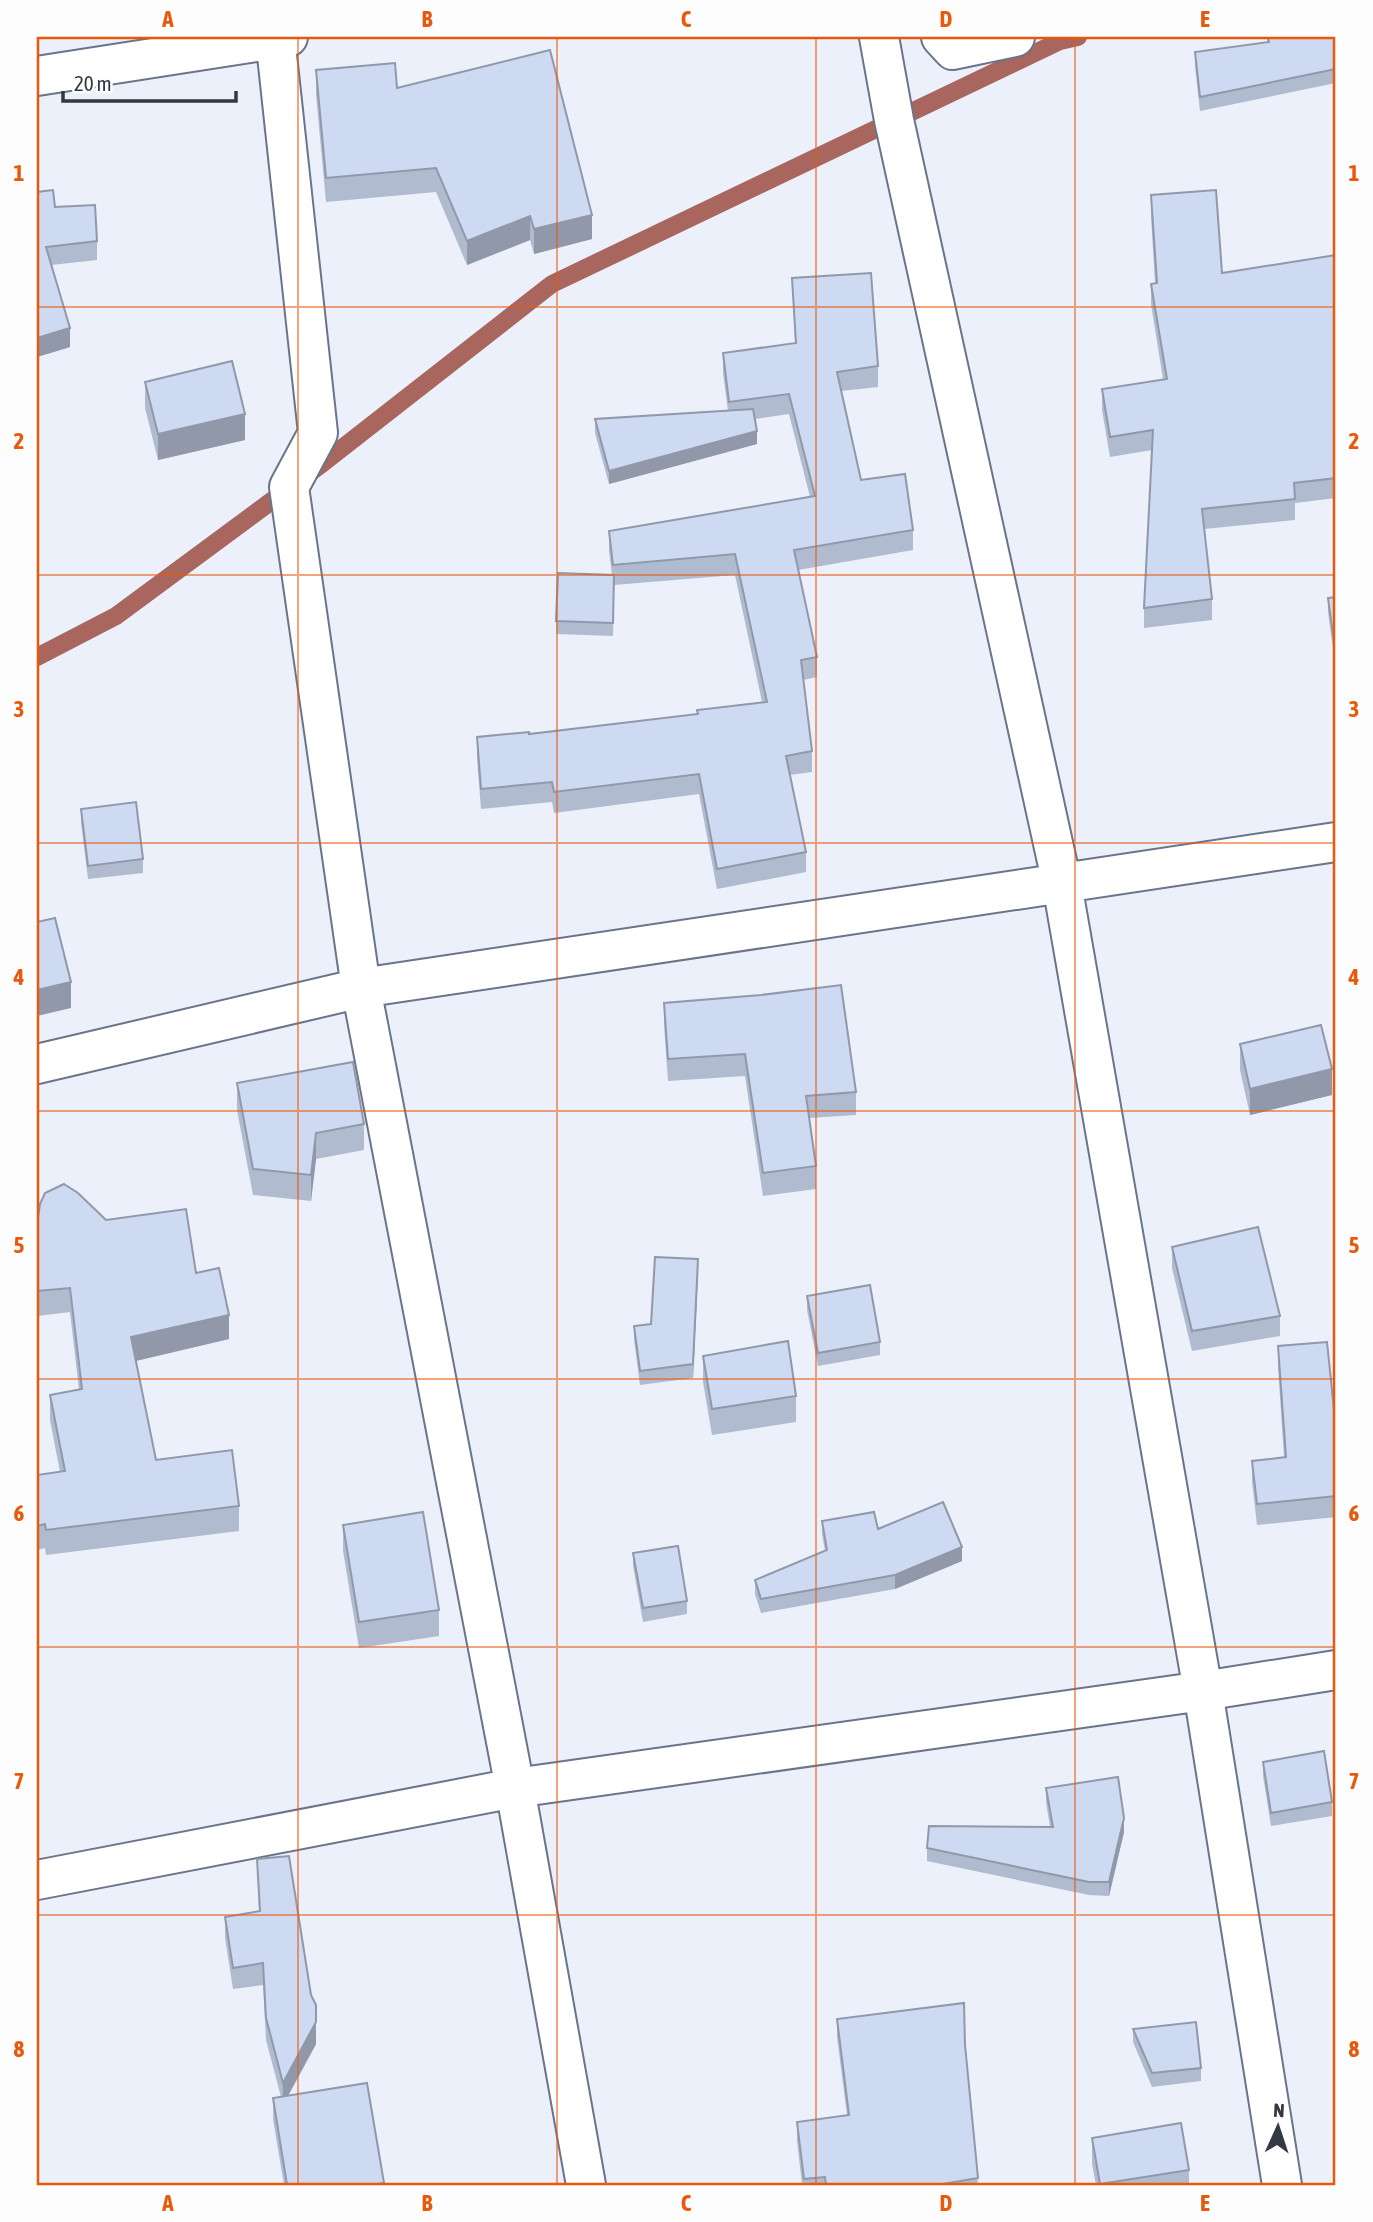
<svg xmlns="http://www.w3.org/2000/svg" width="1373" height="2222" viewBox="0 0 1373 2222" font-family="'Asap Condensed',sans-serif">
  <style>
    .lines { fill: none; stroke-linecap: round; stroke-linejoin: round }
    .stream { stroke: #a9665f; stroke-width: 18 }
    .minor-casing { stroke: #6a748a; stroke-width: 42 }
    .minor { stroke: #fff; stroke-width: 38 }
    .wall { fill: #b1bbd0 }
    .shaded-wall { fill: #9098a9 }
    .building { fill: #ced9f2; stroke: #9098a9; stroke-width: 2 }
    .grid { fill: none; stroke: #e8590c; stroke-width: 2; stroke-opacity: 0.55 }
    .neatline { fill: none; stroke: #e8590c; stroke-width: 2.5 }
    .grid-label { font-size: 23px; text-anchor: middle; font-weight: bold; fill: #e8590c }
  </style>
  <rect width="100%" height="100%" fill="#ebf0fa"/>
  <g class="lines">
    <path class="stream" d="M37,657l79,-41 207,-153 229,-179 508,-243 18,-4"/>
    <defs>
      <path id="minor" d="M275,37l43,396 -29,54 72,501 154,800 71,397
        M879,37l15,83 168,764 141,807 79,494
        M941,37l12,13 62,-13
        M37,76l251,-39
        M37,1064l324,-76 975,-146
        M37,1880l478,-92 688,-97 133,-21"/>
    </defs>
    <use href="#minor" class="minor-casing"/>
    <use href="#minor" class="minor"/>
  </g>
  <path class="wall" d="M1267,37h67l2,10v36l-136,28 -5,-45v-14l72,-10z
    M316,70l81,18 195,151 -58,15 -4,-14 -63,25 -31,-73 -110,10 -10,-107z
    M37,192l60,49v19l-46,5 19,82 -33,10z
    M1151,195l71,78 114,-18v243l-41,5v17l-91,9 8,70v21l-68,8v-20l8,-158 -42,7 -8,-47v-21l61,-10 -12,-75v-20l4,-1 -4,-67z
    M792,278l86,88v21l-37,4 20,89 52,50v20l-115,20 19,87v20l-14,3 9,71v21l-22,3 16,77v20l-89,17 -18,-95 -145,19 -2,-11 -71,7 -4,-51v-21l52,-3 168,-20v-4l65,-8 -27,-127 -121,10 -1,51 -57,-2 2,-61 54,2 -3,-24v-20l201,-34 -21,-83 -34,5 2,25 -148,40 -14,-51v-14l133,-8 -5,-38v-20l72,-10z
    M145,382l100,58 -87,20 -13,-52z
    M1336,597v59h-2l-6,-44v-14z
    M81,809l62,50v14l-55,6 -7,-57z
    M664,1003l192,89v23l-47,3 7,48v23l-53,7 -18,-120 -77,5 -4,-56z
    M1240,1044l92,51 -82,20 -10,-45z
    M237,1083l127,41v26l-48,9 -5,42 -58,-6 -16,-85z
    M106,1220l90,53 33,66 -93,22 20,99 83,46v25l-193,24 -1,-7 -8,2v-75l23,-3 -10,-52v-25l29,-5 -9,-78 -33,4v-93z
    M1172,1247l108,69v20l-88,15 -20,-83z
    M698,1273l-5,105 -53,7 -6,-46v-13l17,-2z
    M807,1296l73,46v13l-62,11 -11,-56z
    M1278,1346l58,83v88l-79,8 -5,-43v-21l32,-4 -6,-90z
    M703,1356l93,40v26l-84,13 -9,-53z
    M822,1521l56,8 84,32 -67,28 -134,24 -6,-19v-14l70,-29 -3,-17z
    M343,1525l96,85v26l-80,12 -16,-97z
    M633,1553l54,48v13l-44,8 -10,-56z
    M1263,1762l69,40v14l-61,10 -8,-50z
    M1046,1788l78,44 -15,64 -20,-1 -162,-34v-13l123,-21 -4,-25z
    M257,1859l59,185 -28,52 96,87v2h-100l-11,-66v-21l8,-1 -15,-57 -3,-55 -30,4 -8,-51v-21l34,-6z
    M837,2019l128,26 13,140h-176l-5,-44v-19l50,-7 -10,-78z
    M1133,2029l68,39v13l-49,6 -19,-45z
    M1092,2138l97,32v15h-93l-4,-21z"/>
  <path class="shaded-wall" d="M592,215v24l-58,15v-25z
    M530,216v24l-63,25v-24z
    M70,328v19l-33,10v-19z
    M245,414v26l-87,20v-26z
    M757,431v13l-148,40v-13z
    M71,982v26l-34,8v-26z
    M1332,1069v26l-82,20v-26z
    M316,1133v26l-5,42v-26z
    M698,1259v14l-5,105v-14z
    M229,1315v24l-98,23v-25z
    M962,1547v14l-67,28v-14z
    M1124,1818v14l-15,64v-14z
    M316,2022v22l-33,61v-22z"/>
  <path class="building" d="M1268,37h66l2,10v22l-136,28 -5,-45 74,-10z
    M550,50l42,165 -58,14 -4,-13 -63,25 -31,-73 -110,10 -10,-108 79,-7 2,25z
    M53,190l2,17 40,-2 2,36 -51,6 24,81 -33,10v-146z
    M1216,190l6,83 114,-18v223l-42,5 1,16 -93,10 10,90 -68,9 9,-178 -43,7 -8,-48 65,-10 -16,-95 6,-1 -6,-88z
    M871,273l7,93 -41,6 24,108 44,-6 8,56 -119,20 23,107 -16,3 11,91 -26,5 20,96 -89,17 -18,-95 -145,18 -2,-10 -71,7 -4,-52 52,-5v2l169,-20 -1,-4 70,-8 -32,-148 -122,11 -4,-34 206,-35 -26,-102 -60,8 -6,-49 73,-10 -4,-65z
    M232,361l13,53 -87,20 -13,-52z
    M753,409l4,22 -148,40 -14,-52z
    M558,573l56,2 -1,48 -57,-2z
    M1336,597v45h-2l-6,-44z
    M136,802l7,57 -55,7 -7,-57z
    M55,918l16,64 -34,8v-68z
    M841,985l15,107 -50,4 10,70 -53,7 -18,-119 -77,5 -4,-56 97,-8z
    M1321,1025l11,44 -82,20 -10,-45z
    M353,1062l11,62 -48,9 -5,42 -58,-6 -16,-86z
    M64,1184l14,9 28,27 80,-11 10,64 23,-5 10,47 -98,22 25,123 76,-10 7,56 -193,24 -1,-6 -8,2v-51l28,-4 -15,-76 32,-6 -12,-101 -33,3v-68l3,-19 5,-11z
    M1258,1227l22,89 -88,15 -20,-84z
    M655,1257l43,2 -5,105 -53,7 -6,-45 17,-2z
    M870,1285l10,57 -62,11 -11,-57z
    M788,1341l8,55 -84,13 -9,-53z
    M1327,1342l9,87v67l-79,8 -5,-43 34,-4 -8,-111z
    M943,1502l19,45 -67,28 -134,24 -6,-19 72,-30 -5,-29 52,-9 4,17z
    M423,1512l16,98 -80,12 -16,-97z
    M678,1546l9,55 -44,7 -10,-55z
    M1324,1751l8,51 -61,11 -8,-51z
    M1118,1777l6,41 -15,64h-20l-162,-34 2,-22 124,1 -7,-39z
    M289,1856l22,139 5,10v17l-33,61 -17,-65 -3,-55 -30,5 -8,-51 35,-6 -3,-52z
    M964,2003l1,42 13,133 -41,7h-111l-1,-8 -21,2 -7,-57 52,-7 -12,-96z
    M1196,2022l5,46 -49,5 -19,-44z
    M367,2083l17,100 -14,2h-83l-14,-87z
    M1181,2123l8,47 -89,14 -8,-46z"/>
  <path class="grid" d="M298,37v2148M557,37v2148M816,37v2148M1075,37v2148M37,307h1299M37,575h1299M37,843h1299M37,1111h1299M37,1379h1299M37,1647h1299M37,1915h1299"/>
  <rect width="1373" height="2222" fill="none" stroke="#fdfdfd" stroke-width="77"/>
  <g transform="translate(1278 2127) rotate(3)" stroke="#fdfdfd" stroke-width="5" paint-order="stroke">
  <path d="M0-5L12 26L0 18L-12 26Z" fill="#333842"/>
  <text y="-10" font-size="19" font-weight="bold" text-anchor="middle" fill="#333842">N</text>
  </g>
  <path d="M63 91v10h173v-10" fill="none" stroke="#333842" stroke-width="3.5"/>
  <text x="74" y="91" font-size="21" fill="#333842" stroke="#fdfdfd" stroke-width="5" paint-order="stroke">20 m</text>
  <rect x="38" y="38" width="1296" height="2146" class="neatline"/>
  <g class="grid-label">
    <text x="168" y="27">A</text>
    <text x="427" y="27">B</text>
    <text x="686" y="27">C</text>
    <text x="946" y="27">D</text>
    <text x="1205" y="27">E</text>
    <text x="19" y="181">1</text>
    <text x="1354" y="181">1</text>
    <text x="19" y="449">2</text>
    <text x="1354" y="449">2</text>
    <text x="19" y="717">3</text>
    <text x="1354" y="717">3</text>
    <text x="19" y="985">4</text>
    <text x="1354" y="985">4</text>
    <text x="19" y="1253">5</text>
    <text x="1354" y="1253">5</text>
    <text x="19" y="1521">6</text>
    <text x="1354" y="1521">6</text>
    <text x="19" y="1789">7</text>
    <text x="1354" y="1789">7</text>
    <text x="19" y="2057">8</text>
    <text x="1354" y="2057">8</text>
    <text x="168" y="2211">A</text>
    <text x="427" y="2211">B</text>
    <text x="686" y="2211">C</text>
    <text x="946" y="2211">D</text>
    <text x="1205" y="2211">E</text>
  </g>
</svg>
